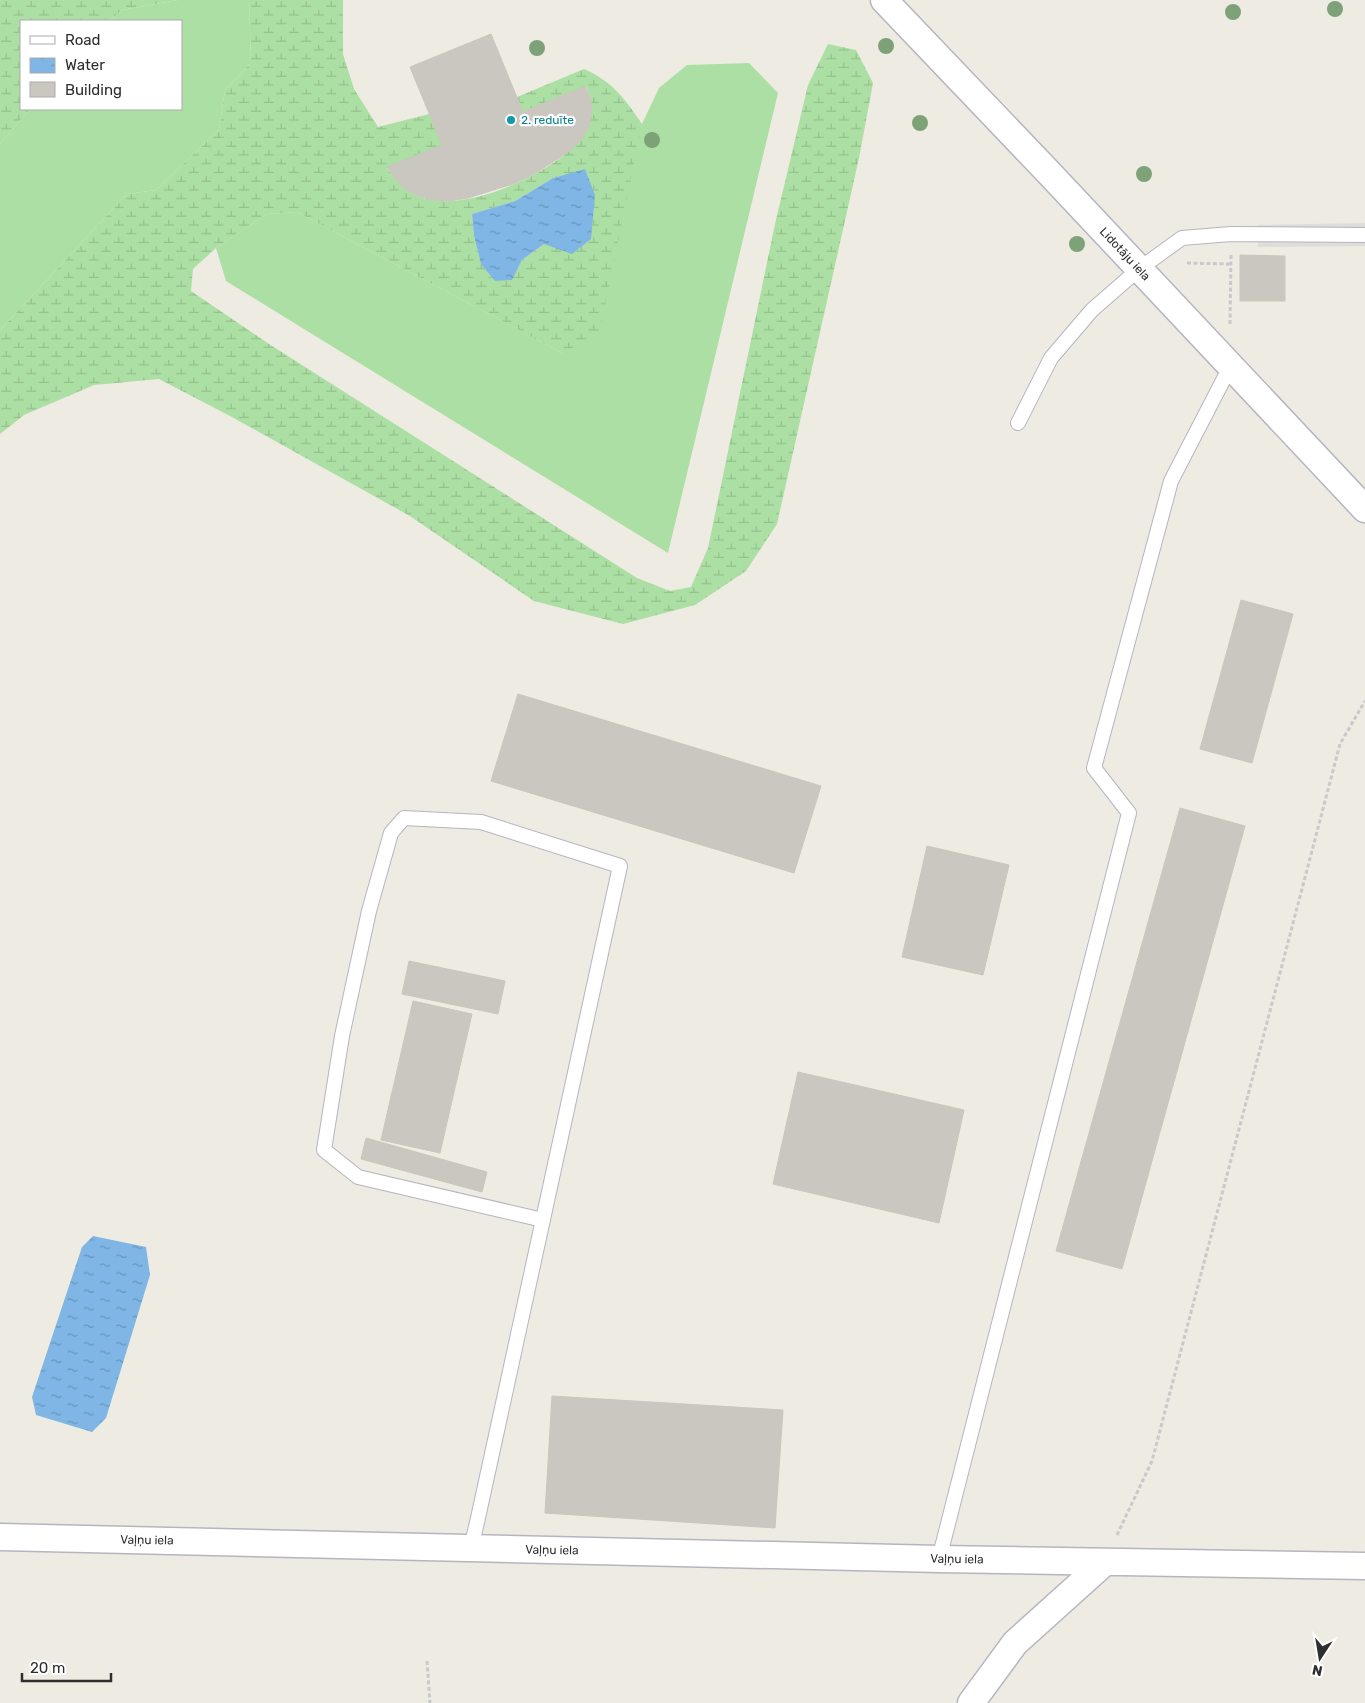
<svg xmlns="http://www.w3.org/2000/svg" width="1365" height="1703" viewBox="0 0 1365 1703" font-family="Rubik,sans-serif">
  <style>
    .grass { fill: #acdfa3 }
    .wetland { fill: url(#wetland-marsh); fill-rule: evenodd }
    .plaza { fill: #deddd8 }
    .water { fill: url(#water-ripples) }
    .building { fill: #cac7c1; stroke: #c9c7bb }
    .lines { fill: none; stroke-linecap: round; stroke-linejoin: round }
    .service-casing { stroke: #b5b5c0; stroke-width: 16 }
    .minor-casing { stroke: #b5b5c0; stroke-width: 29 }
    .path { stroke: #c9c9c9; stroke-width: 3; stroke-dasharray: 4 2.5; stroke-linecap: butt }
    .service { stroke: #fff; stroke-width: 14 }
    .minor { stroke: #fff; stroke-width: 26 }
    .tree { fill: #7ea278 }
    .culture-dot { fill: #0f9aa8; stroke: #fff; stroke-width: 2 }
    .labels { text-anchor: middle; stroke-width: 4.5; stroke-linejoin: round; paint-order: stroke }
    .culture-label { font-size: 12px; fill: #0d838f; stroke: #fff; text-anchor: start }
    .street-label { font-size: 12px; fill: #2e2e2e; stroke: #fff }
  </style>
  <defs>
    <pattern id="wetland-marsh" width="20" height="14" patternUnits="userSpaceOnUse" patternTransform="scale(1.25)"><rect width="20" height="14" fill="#acdfa3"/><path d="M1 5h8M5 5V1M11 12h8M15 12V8" fill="none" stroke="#94c08d"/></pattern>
    <pattern id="water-ripples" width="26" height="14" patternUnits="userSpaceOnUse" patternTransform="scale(1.25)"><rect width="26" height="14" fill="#7fb6e5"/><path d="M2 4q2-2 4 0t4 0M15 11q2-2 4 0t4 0" fill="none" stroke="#6894ba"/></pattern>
  </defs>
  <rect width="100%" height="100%" fill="#eeebe2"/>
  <path class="grass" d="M178,0h71l2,63 -26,27 -6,40 -63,60 -29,4 -127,136v-186l30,-35h151v-88h-71l12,-11z
    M749,63l29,30 -110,460 -442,-272 -10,-33 51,-34 30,-2 265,141 80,-229 17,-36 28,-23z"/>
  <path class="wetland" d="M0,0h178l-56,10 -12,11h-89v88h9l-30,35z
    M249,0h94v54l11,35 24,38 51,-13 13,31 -55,23c11,16 24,29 45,32 39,7 100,-20 131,-44 6,-5 16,-11 19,-18 2,-5 9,-33 9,-38 -1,-4 -4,-10 -5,-14l-63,26 -6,-15 67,-28c28,12 41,30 58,55l-43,211 -37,18 -265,-141 -30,2 -51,34 -23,21 -2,22 78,53 368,234 33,13 21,-4 17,-39 67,-324 33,-139 20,-41 28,6 17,33 -14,75 -82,366 -31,47 -51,34 -72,19 -89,-23 -124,-85 -180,-100 -71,-37 -65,6 -70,30 -24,19v-104l127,-136 29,-4 63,-60 6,-40 26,-27zM585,170l-41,74 -22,16 -10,19 -31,-15 -7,-28 -2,-22 43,-13 38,-23z"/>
  <path class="plaza" d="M1365,223v23l-107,1v-22z"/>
  <path class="water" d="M585,169l10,26 -4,44 -19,15 -28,-10 -22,16 -10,20 -17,1 -14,-17 -7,-28 -2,-22 43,-13 38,-23z
    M93,1236l53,11 4,28 -44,143 -14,14 -56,-17 -4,-18 50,-150z"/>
  <path class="building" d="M491,34l32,78 62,-26 6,14 1,13 -3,13 -7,13 -11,11 -35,23 -23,11 -45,14 -19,3 -17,-1 -14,-4 -13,-7 -9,-9 -9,-13 55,-22 -32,-78z
    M1240,255l45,1v45h-45z
    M1241,600l52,14 -41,149 -52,-14z
    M518,694l303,92 -27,87 -303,-92z
    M1180,808l65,18 -123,443 -66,-18z
    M927,846l82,19 -26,110 -81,-18z
    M409,961l96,20 -7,33 -96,-20z
    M413,1001l59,13 -32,139 -59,-13z
    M798,1072l166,38 -25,113 -166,-39z
    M366,1138l121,34 -5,20 -121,-33z
    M552,1396l231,14 -8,118 -230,-15z"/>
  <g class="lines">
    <defs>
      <path id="service" d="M1018,423l33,-65 41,-48 47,-41 43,-31 49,-4 134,1
        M471,1548l7,-30 142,-652 -139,-44 -77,-4 -13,15 -22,78 -27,125 -18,114 34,27 185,43
        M939,1559l190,-746 -35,-45 77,-287 59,-114"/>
      <path id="minor" d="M884,0l167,175 314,334
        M0,1537l939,22 426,7
        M971,1703l44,-60 90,-81"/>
    </defs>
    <use href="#service" class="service-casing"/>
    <use href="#minor" class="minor-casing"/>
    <path class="path" d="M1187,263l44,1
      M1230,324l1,-69
      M1117,1535l35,-74 188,-717 25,-43
      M427,1661l3,42"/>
    <use href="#service" class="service"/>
    <use href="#minor" class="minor"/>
  </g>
  <g class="tree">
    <circle cx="1335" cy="9" r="8"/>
    <circle cx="1233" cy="12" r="8"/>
    <circle cx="886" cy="46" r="8"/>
    <circle cx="537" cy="48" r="8"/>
    <circle cx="920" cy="123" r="8"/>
    <circle cx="652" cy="140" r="8"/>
    <circle cx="1144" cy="174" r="8"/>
    <circle cx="1077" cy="244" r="8"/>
  </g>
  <circle class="culture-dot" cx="511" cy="120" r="5"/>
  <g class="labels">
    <g class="culture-label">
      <text x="521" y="124">2. reduīte</text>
    </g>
    <g class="street-label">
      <text transform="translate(1125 254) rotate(47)" y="4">Lidotāju iela</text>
      <text transform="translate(147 1540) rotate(1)" y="4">Vaļņu iela</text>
      <text transform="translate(552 1550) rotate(1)" y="4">Vaļņu iela</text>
      <text transform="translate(957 1559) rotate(1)" y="4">Vaļņu iela</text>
    </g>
  </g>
  <rect x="20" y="20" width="162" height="90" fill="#ffffff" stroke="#ababab"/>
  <rect x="30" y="36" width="25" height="8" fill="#ffffff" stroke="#ababab"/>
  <text x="65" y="45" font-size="15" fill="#2e2e2e">Road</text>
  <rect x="30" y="58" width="25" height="15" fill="url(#water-ripples)" stroke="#ababab"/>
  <text x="65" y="70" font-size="15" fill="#2e2e2e">Water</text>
  <rect x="30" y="82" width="25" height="15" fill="#cac7c1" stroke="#ababab"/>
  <text x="65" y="95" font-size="15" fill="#2e2e2e">Building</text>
  <g transform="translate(1320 1658) rotate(192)" stroke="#ffffff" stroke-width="4" paint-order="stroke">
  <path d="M0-4L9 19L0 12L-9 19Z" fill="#2e2e2e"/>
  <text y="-8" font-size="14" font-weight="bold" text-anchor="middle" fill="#2e2e2e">N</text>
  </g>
  <path d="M22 1673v8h89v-8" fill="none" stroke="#2e2e2e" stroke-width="2.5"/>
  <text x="30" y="1673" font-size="15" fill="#2e2e2e" stroke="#ffffff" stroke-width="4" paint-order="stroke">20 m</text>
</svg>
